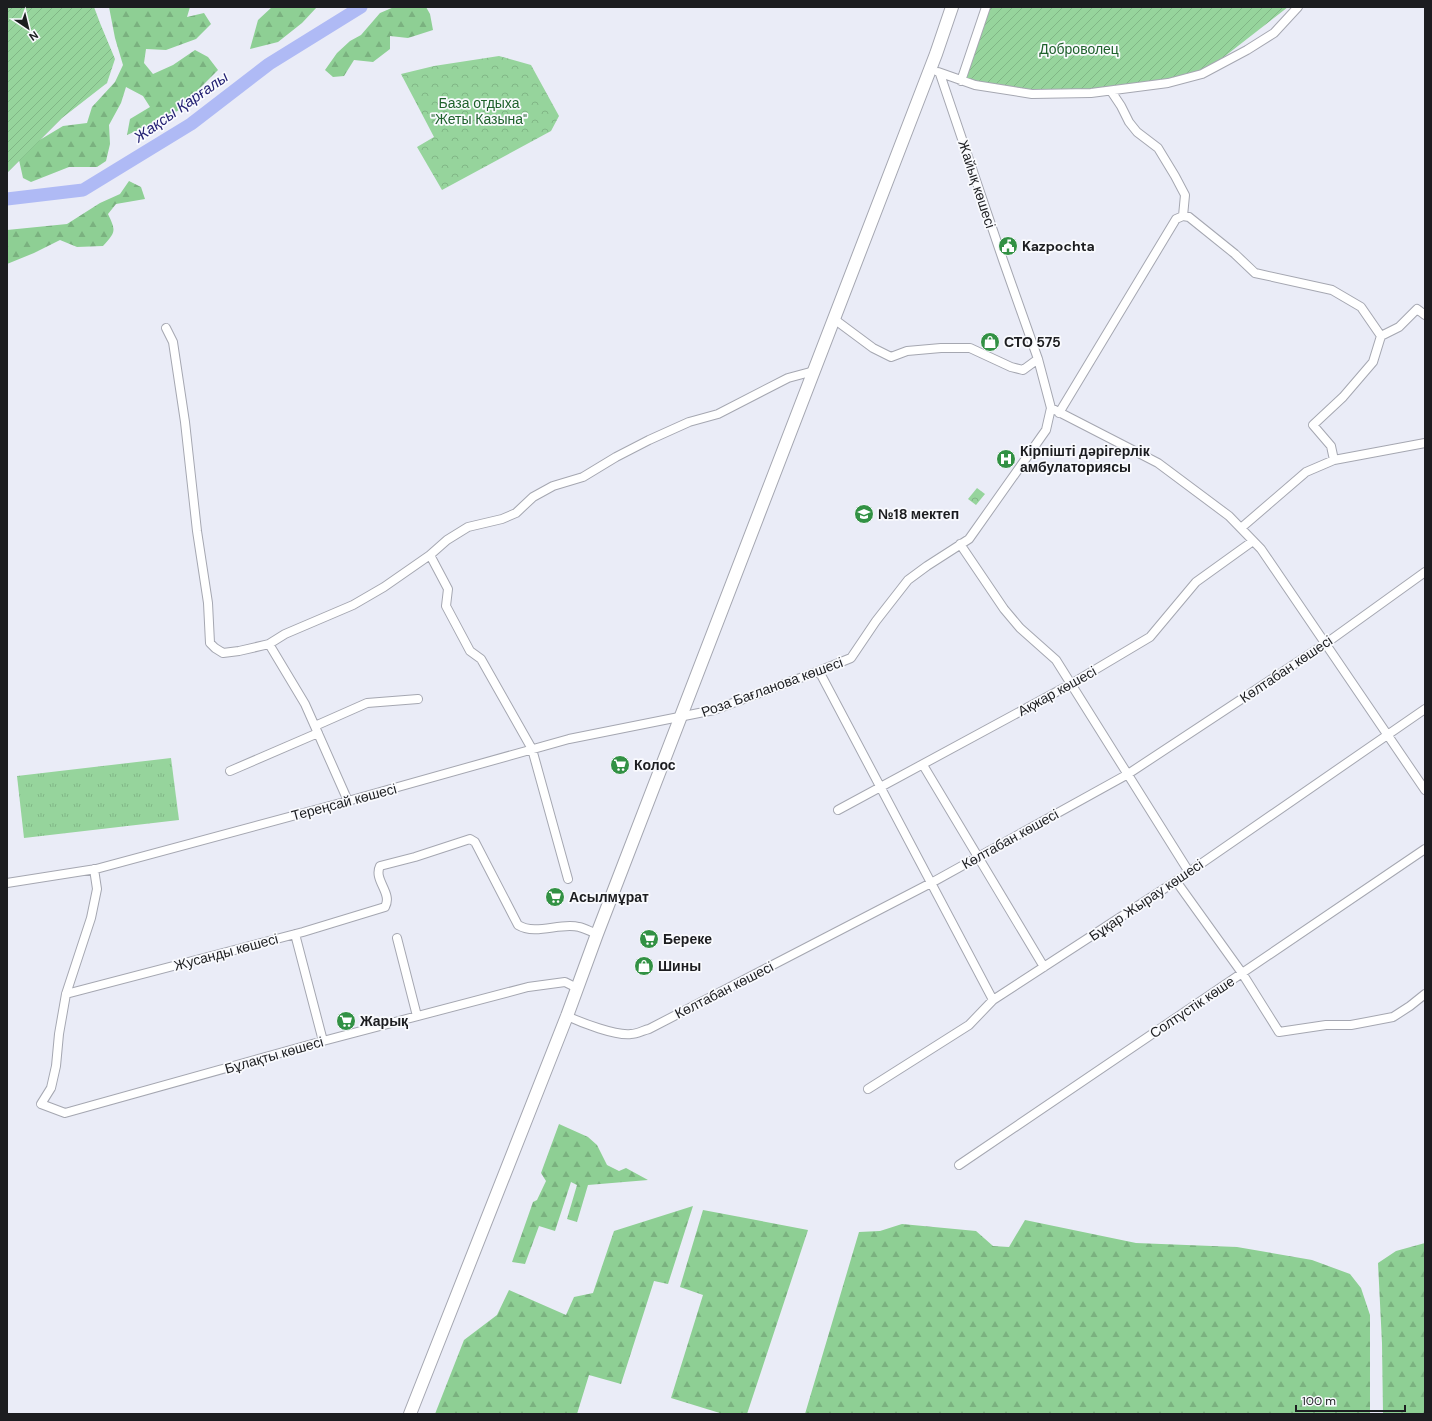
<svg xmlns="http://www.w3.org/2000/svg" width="1432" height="1421" viewBox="0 0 1432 1421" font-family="'DM Sans',sans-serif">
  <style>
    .grass { fill: url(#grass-tufts) }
    .forest { fill: url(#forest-firs) }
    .park { fill: url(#park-crowns) }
    .garden { fill: url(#garden-furrows) }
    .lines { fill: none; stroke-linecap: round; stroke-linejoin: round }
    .river { stroke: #afbaf5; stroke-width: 13 }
    .street-casing { stroke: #a5a7b1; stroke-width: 10 }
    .secondary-casing { stroke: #a5a7b1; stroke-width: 14 }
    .street { stroke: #fff; stroke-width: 8 }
    .secondary { stroke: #fff; stroke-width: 12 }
    .labels { text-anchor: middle; stroke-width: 3.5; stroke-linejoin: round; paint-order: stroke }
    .park-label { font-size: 14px; fill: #1f622c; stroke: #f9fafe }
    .street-label { font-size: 14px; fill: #1c1d20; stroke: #f9fafe }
    .poi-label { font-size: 14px; font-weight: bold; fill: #1c1d20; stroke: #f9fafe; text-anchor: start }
    .water-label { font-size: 15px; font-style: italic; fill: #222072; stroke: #f9fafe }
  </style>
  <defs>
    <pattern id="grass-tufts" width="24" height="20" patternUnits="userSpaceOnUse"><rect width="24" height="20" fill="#96d49c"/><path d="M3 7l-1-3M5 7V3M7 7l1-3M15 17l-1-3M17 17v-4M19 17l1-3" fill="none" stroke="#81b686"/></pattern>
    <pattern id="forest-firs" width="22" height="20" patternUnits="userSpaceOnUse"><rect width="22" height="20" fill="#8ecf94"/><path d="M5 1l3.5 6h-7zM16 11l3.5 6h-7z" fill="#7ab17f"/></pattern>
    <pattern id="park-crowns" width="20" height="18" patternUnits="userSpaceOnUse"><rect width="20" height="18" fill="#96d49c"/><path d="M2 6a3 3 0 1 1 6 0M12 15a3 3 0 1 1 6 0" fill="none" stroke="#81b686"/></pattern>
    <pattern id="garden-furrows" width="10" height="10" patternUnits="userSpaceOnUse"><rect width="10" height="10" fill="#96d49c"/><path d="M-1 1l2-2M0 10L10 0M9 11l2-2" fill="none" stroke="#81b686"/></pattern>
  </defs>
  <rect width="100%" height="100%" fill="#eaecf7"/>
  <path class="grass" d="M171,758l8,62 -155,18 -7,-62z"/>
  <path class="forest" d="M109,7h81l-3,10 17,-4 7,11 -15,15 -30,11 -20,-1 -2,14 9,11 20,-9 22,-15 13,7 10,13 -17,17 -14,19 -37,19 -23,10 3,-16 20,-12 -7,-11 -17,-9 -5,16 -12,22 1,19 -4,17 -9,6h-28l-38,15 -8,-4 -4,-18 19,-19 25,-15 24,-3 5,-16 23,-25 8,-17 -8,-27z
    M272,7h45l-15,16 -24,19 -28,7 8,-29z
    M394,7h32l4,7 3,16 -25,8 -18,-2v13l-17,13 -19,-2 -10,16 -11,1 -8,-7 12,-17 13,-12 11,-6 19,-22z
    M129,181l12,6 4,12 -29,5 -8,10c8,17 8,18 -5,32l-26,1 -17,-7 -26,13 -27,11v-34l60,-6 33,-21 20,-9z
    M559,1124l29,13 9,8 10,20 12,6 7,-3 22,12 -60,5 -11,37 -10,-3 10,-34 -6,-3 -16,49 -16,-5 -14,38 -13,-2 21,-60 4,-2 9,-19 -5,-8z
    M693,1206l-25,78 -14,-3 -33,103 -32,-9 -12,39h-142l29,-74 33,-25 12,-25 57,25 8,-18 19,-4 21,-62z
    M703,1210l105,20 -61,184h-24l-52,-16 32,-103 -23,-8z
    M1025,1220l111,23 101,4 75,13 38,14 11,14 9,27v99h-565l54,-182 21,-1 22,-7 74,7 17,15 16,1z
    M1425,1243v171h-42l-1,-71 -4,-80 18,-12z"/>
  <path class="park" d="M499,56l32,9 28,51 -8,15 -109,59 -25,-43 17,-10 -33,-63 33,-8z
    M977,488l8,6 -9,11 -8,-6z"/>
  <path class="garden" d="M7,7h87l6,16 15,36 -8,24 -45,35 -55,55z
    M984,7h304l-86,67 -111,19 -86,-3 -44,-9z"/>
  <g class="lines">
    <path class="river" d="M7,199l76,-9 108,-66 78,-60 92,-57"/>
    <defs>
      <path id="street" d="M938,72l37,13 57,9 59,-1 77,-10 34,-9 45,-24 27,-17 24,-26
        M961,81l25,-74
        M1111,91l10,15 8,16 8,10 21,16 17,28 10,19 -2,21
        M834,319l39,29 18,9 16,-6 34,-3h29l41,19 12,3 15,-11
        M166,328l7,14 12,80 12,109 11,72 2,40 5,5 8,5 16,-2 30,-7 16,-10 68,-29 31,-18 46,-32
        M1051,408l107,55 71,53 32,33 164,241
        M1059,413l117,-194 7,-3 6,1 46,37 20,19 77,17 29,17 20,29 18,-9 18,-18 8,6
        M1334,460l-3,-14 -18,-21 30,-28 30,-35 8,-26
        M1241,528l65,-56 28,-12 91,-17
        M960,544l44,65 16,19 36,32 133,212
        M269,644l36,60 43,97
        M819,671l174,329
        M315,726l52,-23 51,-4
        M923,765l121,202
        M230,771l88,-38
        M838,810l233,-126 79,-47 46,-55 57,-41
        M94,869l3,20 -6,29 -25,76 -7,40 -3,32 -5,22 -10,16 24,9 258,-72 205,-54 37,-5 12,6
        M568,879l-36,-130 -51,-90 -11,-8 -24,-45 2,-17 -18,-34 17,-15 21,-13 34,-8 14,-6 17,-16 20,-11 30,-9 33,-20 33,-17 40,-18 29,-8 70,-36 26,-7
        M1176,881l66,92 37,59 47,-7h25l42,-8 17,-11 15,-12
        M7,883l89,-14 252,-68 221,-62 145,-29 105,-39 32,-13 25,-37 32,-41 19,-14 42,-27 77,-109 5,-22 -13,-49 -35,-99 -63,-186
        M295,934l28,107
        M397,938l20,78
        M66,994l237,-62 82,-25c8,-14 -12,-27 -5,-41l35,-9 55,-18 5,3 43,83c18,11 42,-3 61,2 6,1 12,5 18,7
        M567,1016c15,7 49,20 64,18 6,0 13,-4 18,-5l282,-146 197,-109 197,-130 100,-72
        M868,1089l101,-64 24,-25 183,-119 249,-172
        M959,1165l466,-316"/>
      <path id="secondary" d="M410,1414l157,-398 30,-82 339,-880 16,-47"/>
    </defs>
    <use href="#street" class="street-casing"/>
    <use href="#secondary" class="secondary-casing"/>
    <use href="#street" class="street"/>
    <use href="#secondary" class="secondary"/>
  </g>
  <defs>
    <symbol id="civic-disc" viewBox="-11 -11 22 22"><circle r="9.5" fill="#329144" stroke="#f9fafe"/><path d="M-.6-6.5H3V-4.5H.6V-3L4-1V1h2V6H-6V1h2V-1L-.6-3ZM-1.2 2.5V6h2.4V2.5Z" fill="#fff"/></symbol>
    <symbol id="shop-disc" viewBox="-11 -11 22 22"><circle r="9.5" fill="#329144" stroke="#f9fafe"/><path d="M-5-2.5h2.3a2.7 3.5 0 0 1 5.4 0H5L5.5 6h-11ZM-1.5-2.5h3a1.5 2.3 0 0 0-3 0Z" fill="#fff"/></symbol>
    <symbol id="hospital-disc" viewBox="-11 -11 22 22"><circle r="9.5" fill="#329144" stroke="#f9fafe"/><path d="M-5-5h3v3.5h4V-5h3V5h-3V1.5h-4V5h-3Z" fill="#fff"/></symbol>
    <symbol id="school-disc" viewBox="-11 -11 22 22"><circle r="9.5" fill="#329144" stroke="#f9fafe"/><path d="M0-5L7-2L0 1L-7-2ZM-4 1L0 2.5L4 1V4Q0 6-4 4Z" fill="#fff"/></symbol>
    <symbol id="supermarket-disc" viewBox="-11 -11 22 22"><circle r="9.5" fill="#329144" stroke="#f9fafe"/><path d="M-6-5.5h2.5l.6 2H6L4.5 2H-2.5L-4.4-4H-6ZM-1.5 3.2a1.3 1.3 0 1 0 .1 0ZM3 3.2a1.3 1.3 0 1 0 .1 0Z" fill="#fff"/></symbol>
  </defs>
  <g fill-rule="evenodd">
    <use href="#civic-disc" x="997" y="235" width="22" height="22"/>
    <use href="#shop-disc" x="979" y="331" width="22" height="22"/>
    <use href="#hospital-disc" x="995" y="448" width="22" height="22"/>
    <use href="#school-disc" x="853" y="503" width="22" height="22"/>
    <use href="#supermarket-disc" x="609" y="754" width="22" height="22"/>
    <use href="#supermarket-disc" x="544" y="886" width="22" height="22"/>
    <use href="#supermarket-disc" x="638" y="928" width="22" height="22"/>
    <use href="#shop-disc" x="633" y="955" width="22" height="22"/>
    <use href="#supermarket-disc" x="335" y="1010" width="22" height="22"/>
  </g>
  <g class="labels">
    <g class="park-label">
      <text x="1079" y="54">Доброволец</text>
      <text x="479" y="108">База отдыха<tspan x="479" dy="16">"Жеты Казына"</tspan></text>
    </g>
    <g class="street-label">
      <text transform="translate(977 184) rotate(72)" y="5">Жайық көшесі</text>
      <text transform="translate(1286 669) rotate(-34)" y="5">Көлтабан көшесі</text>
      <text transform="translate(772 687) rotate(-20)" y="5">Роза Бағланова көшесі</text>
      <text transform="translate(1057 691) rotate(-29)" y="5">Ақжар көшесі</text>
      <text transform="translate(344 802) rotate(-15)" y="5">Тереңсай көшесі</text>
      <text transform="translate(1010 839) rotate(-29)" y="5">Көлтабан көшесі</text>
      <text transform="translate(1146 900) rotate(-34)" y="5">Бұқар Жырау көшесі</text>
      <text transform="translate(226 952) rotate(-15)" y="5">Жусанды көшесі</text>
      <text transform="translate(724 990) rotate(-27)" y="5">Көлтабан көшесі</text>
      <text transform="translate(1192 1007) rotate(-34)" y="5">Солтүстік көше</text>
      <text transform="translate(274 1055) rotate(-16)" y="5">Бұлақты көшесі</text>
    </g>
    <g class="poi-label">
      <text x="1022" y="251">Kazpochta</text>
      <text x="1004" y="347">СТО 575</text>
      <text x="1020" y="456">Кірпішті дәрігерлік<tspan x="1020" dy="16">амбулаториясы</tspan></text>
      <text x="878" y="519">№18 мектеп</text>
      <text x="634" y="770">Колос</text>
      <text x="569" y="902">Асылмұрат</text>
      <text x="663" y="944">Береке</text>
      <text x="658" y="971">Шины</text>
      <text x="360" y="1026">Жарық</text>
    </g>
    <g class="water-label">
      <text transform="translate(181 107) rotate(-35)" y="5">Жақсы Қарғалы</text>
    </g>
  </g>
  <rect width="1432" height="1421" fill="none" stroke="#1c1d20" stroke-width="16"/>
  <g transform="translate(28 28) rotate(145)" stroke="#f9fafe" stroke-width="3" paint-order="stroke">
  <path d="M0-3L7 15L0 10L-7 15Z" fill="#1c1d20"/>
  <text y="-6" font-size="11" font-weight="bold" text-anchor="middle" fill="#1c1d20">N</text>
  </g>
  <path d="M1296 1405v6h109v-6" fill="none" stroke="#1c1d20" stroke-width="2"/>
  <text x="1302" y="1405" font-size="12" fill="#1c1d20" stroke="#f9fafe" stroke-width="3" paint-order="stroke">100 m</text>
</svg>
